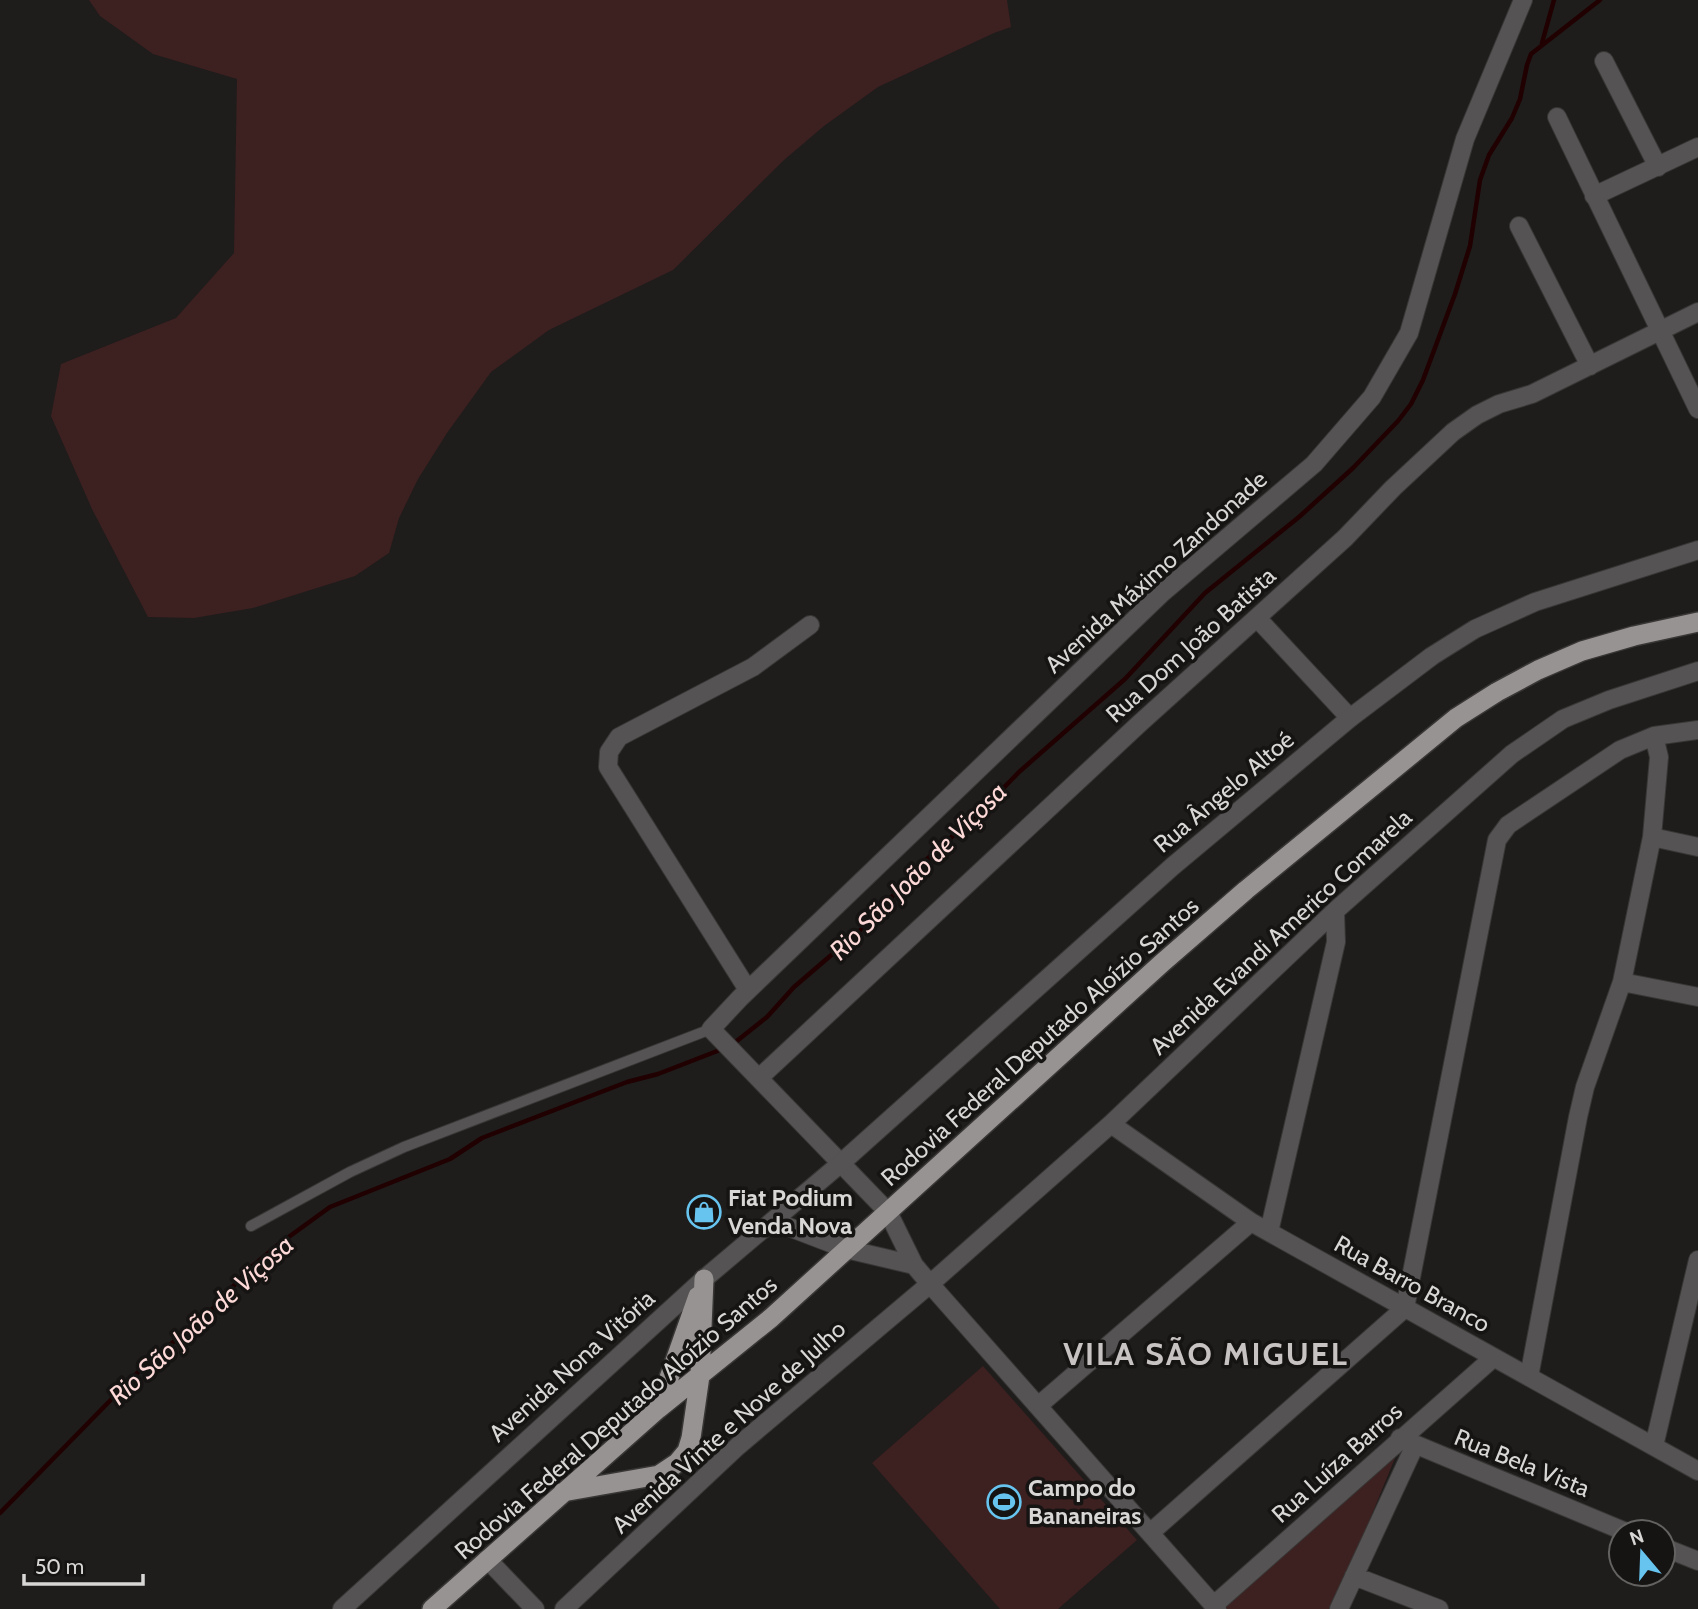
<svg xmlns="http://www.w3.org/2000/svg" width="1698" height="1609" viewBox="0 0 1698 1609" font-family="Cabin,sans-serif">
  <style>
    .green { fill: #3d2020 }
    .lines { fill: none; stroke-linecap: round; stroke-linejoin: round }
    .stream { stroke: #200001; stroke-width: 4.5 }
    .service-casing { stroke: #393636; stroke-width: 12 }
    .minor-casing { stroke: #393636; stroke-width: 20 }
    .tertiary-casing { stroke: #393636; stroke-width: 20 }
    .trunk-casing { stroke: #393636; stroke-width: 22 }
    .service { stroke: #555353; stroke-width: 10 }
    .minor { stroke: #555353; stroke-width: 18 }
    .tertiary { stroke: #555353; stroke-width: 18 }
    .trunk { stroke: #979392; stroke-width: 19 }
    .labels { text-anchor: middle; stroke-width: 7; stroke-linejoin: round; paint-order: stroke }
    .street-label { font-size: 24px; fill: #d9d7d6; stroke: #161313 }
    .poi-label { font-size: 24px; font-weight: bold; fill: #d9d7d6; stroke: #161313; text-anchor: start }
    .water-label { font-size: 26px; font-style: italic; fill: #fdd9d7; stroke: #161313 }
    .district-label { font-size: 32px; font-weight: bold; letter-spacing: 2px; fill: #c7c3c2; stroke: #161313 }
  </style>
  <rect width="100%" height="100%" fill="#1f1c1c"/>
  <path class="green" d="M89,0h918l4,27 -17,6 -116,54 -54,39 -40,34 -111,110 -124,60 -58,42 -44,61 -29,46 -19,39 -10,35 -34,23 -102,32 -59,10 -46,-1 -56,-108 -41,-93 10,-52 115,-46 58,-65 3,-174 -84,-25 -53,-38z
    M983,1366l154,174 -79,69h-58l-128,-146z
    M1402,1441l-69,168h-115z"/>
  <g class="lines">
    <path class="stream" d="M1542,43l12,-43
      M733,1044l34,-27 27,-30 70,-60 62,-67 59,-53 34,-35 106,-93 80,-86 94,-76 54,-49 45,-47 13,-17 12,-24 32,-86 15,-48 10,-66 9,-25 23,-37 8,-19 7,-34 4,-11 69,-54
      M0,1513l147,-150 60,-48 42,-46 30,-25 51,-37 120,-48 32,-21 145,-56 31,-8 67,-26"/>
    <defs>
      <path id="service" d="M251,1226l99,-54 54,-25 307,-118"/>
      <path id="minor" d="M1604,61l54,106
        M1557,117l141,292
        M1594,196l104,-49
        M1519,226l71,140
        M1257,618l93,100
        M1652,837l46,10
        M1622,982l76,15
        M748,990l-140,-223 1,-15 10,-15 134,-70 57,-42
        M759,1078l380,-354 206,-186 48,-50 60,-56 24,-17 22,-11 33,-10 166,-82
        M1111,1124l140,98 447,249
        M773,1221l73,28 68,16
        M1269,1232l67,-290 -1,-31
        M1529,1377l49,-260 7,-30 37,-105 30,-145 7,-80 -5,-21
        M1038,1406l213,-184
        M1400,1438l226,94
        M1654,1446l44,-186
        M1150,1533l255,-225 92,-468 11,-15 112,-75 34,-14 44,-6
        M1663,1547l35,14
        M487,1559l48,50
        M1354,1576l85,33
        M1214,1605l279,-247
        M564,1609l174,-163 192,-162 181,-160 224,-213 177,-157 51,-35 46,-19 89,-29
        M1217,1609l-287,-325 -16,-19 -26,-53 -177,-183 29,-31 421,-404 153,-130 58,-67 37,-64 56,-194 58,-139
        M1339,1609l76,-164"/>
      <path id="tertiary" d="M342,1609l362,-330 136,-115 333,-298 177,-148 82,-62 43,-27 60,-27 163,-52"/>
      <path id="trunk" d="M658,1409l40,-113
        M563,1492l96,-17 18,-12 10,-12 4,-13 9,-62 4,-97
        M432,1609l226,-200 113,-91 391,-355 84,-73 210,-172 41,-26 41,-22 44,-19 52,-15 64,-14"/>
    </defs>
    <use href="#service" class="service-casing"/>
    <use href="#minor" class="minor-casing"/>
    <use href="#tertiary" class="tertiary-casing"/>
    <use href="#trunk" class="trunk-casing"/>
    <use href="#service" class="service"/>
    <use href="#minor" class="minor"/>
    <use href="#tertiary" class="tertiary"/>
    <use href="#trunk" class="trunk"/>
  </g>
  <defs>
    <symbol id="shop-ring" viewBox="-11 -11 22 22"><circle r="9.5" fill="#161313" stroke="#67c4ef" stroke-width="1.5"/><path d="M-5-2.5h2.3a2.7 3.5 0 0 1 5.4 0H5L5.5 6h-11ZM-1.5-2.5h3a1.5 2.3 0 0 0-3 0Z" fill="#67c4ef"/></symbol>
    <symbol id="stadium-ring" viewBox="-11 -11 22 22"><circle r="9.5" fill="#161313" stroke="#67c4ef" stroke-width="1.5"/><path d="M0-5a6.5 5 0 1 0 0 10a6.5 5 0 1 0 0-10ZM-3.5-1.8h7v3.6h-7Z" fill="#67c4ef"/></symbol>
  </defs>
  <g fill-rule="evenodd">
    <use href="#shop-ring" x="685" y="1193" width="38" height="38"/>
    <use href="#stadium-ring" x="985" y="1483" width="38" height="38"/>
  </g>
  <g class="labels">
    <g class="street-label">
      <text transform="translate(1156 572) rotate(-42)" y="8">Avenida Máximo Zandonade</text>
      <text transform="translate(1191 645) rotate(-42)" y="8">Rua Dom João Batista</text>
      <text transform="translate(1224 792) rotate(-40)" y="8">Rua Ângelo Altoé</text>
      <text transform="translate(1281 932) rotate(-43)" y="8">Avenida Evandi Americo Comarela</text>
      <text transform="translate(1040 1042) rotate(-42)" y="8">Rodovia Federal Deputado Aloízio Santos</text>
      <text transform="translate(1412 1284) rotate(29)" y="8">Rua Barro Branco</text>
      <text transform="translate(572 1366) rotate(-42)" y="8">Avenida Nona Vitória</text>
      <text transform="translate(616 1418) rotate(-41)" y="8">Rodovia Federal Deputado Aloízio Santos</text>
      <text transform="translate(729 1427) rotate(-42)" y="8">Avenida Vinte e Nove de Julho</text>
      <text transform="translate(1337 1463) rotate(-42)" y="8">Rua Luíza Barros</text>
      <text transform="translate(1522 1463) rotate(22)" y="8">Rua Bela Vista</text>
    </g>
    <g class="poi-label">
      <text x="728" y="1206">Fiat Podium<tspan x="728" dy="28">Venda Nova</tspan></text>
      <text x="1028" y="1496">Campo do<tspan x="1028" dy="28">Bananeiras</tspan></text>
    </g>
    <g class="water-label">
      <text transform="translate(918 871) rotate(-45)" y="9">Rio São João de Viçosa</text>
      <text transform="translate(201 1320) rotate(-42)" y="9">Rio São João de Viçosa</text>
    </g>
    <g class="district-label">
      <text x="1206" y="1365">VILA SÃO MIGUEL</text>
    </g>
  </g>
  <g transform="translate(1642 1553) rotate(341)"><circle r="33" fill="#161313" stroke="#646161" stroke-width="2"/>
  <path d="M0-5L12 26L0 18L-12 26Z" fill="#67c4ef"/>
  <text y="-10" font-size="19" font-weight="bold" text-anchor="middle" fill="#d9d7d6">N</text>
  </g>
  <path d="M24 1574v10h119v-10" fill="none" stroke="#d9d7d6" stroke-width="3.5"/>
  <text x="35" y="1574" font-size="21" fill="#d9d7d6" stroke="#161313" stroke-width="5" paint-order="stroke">50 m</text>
</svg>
